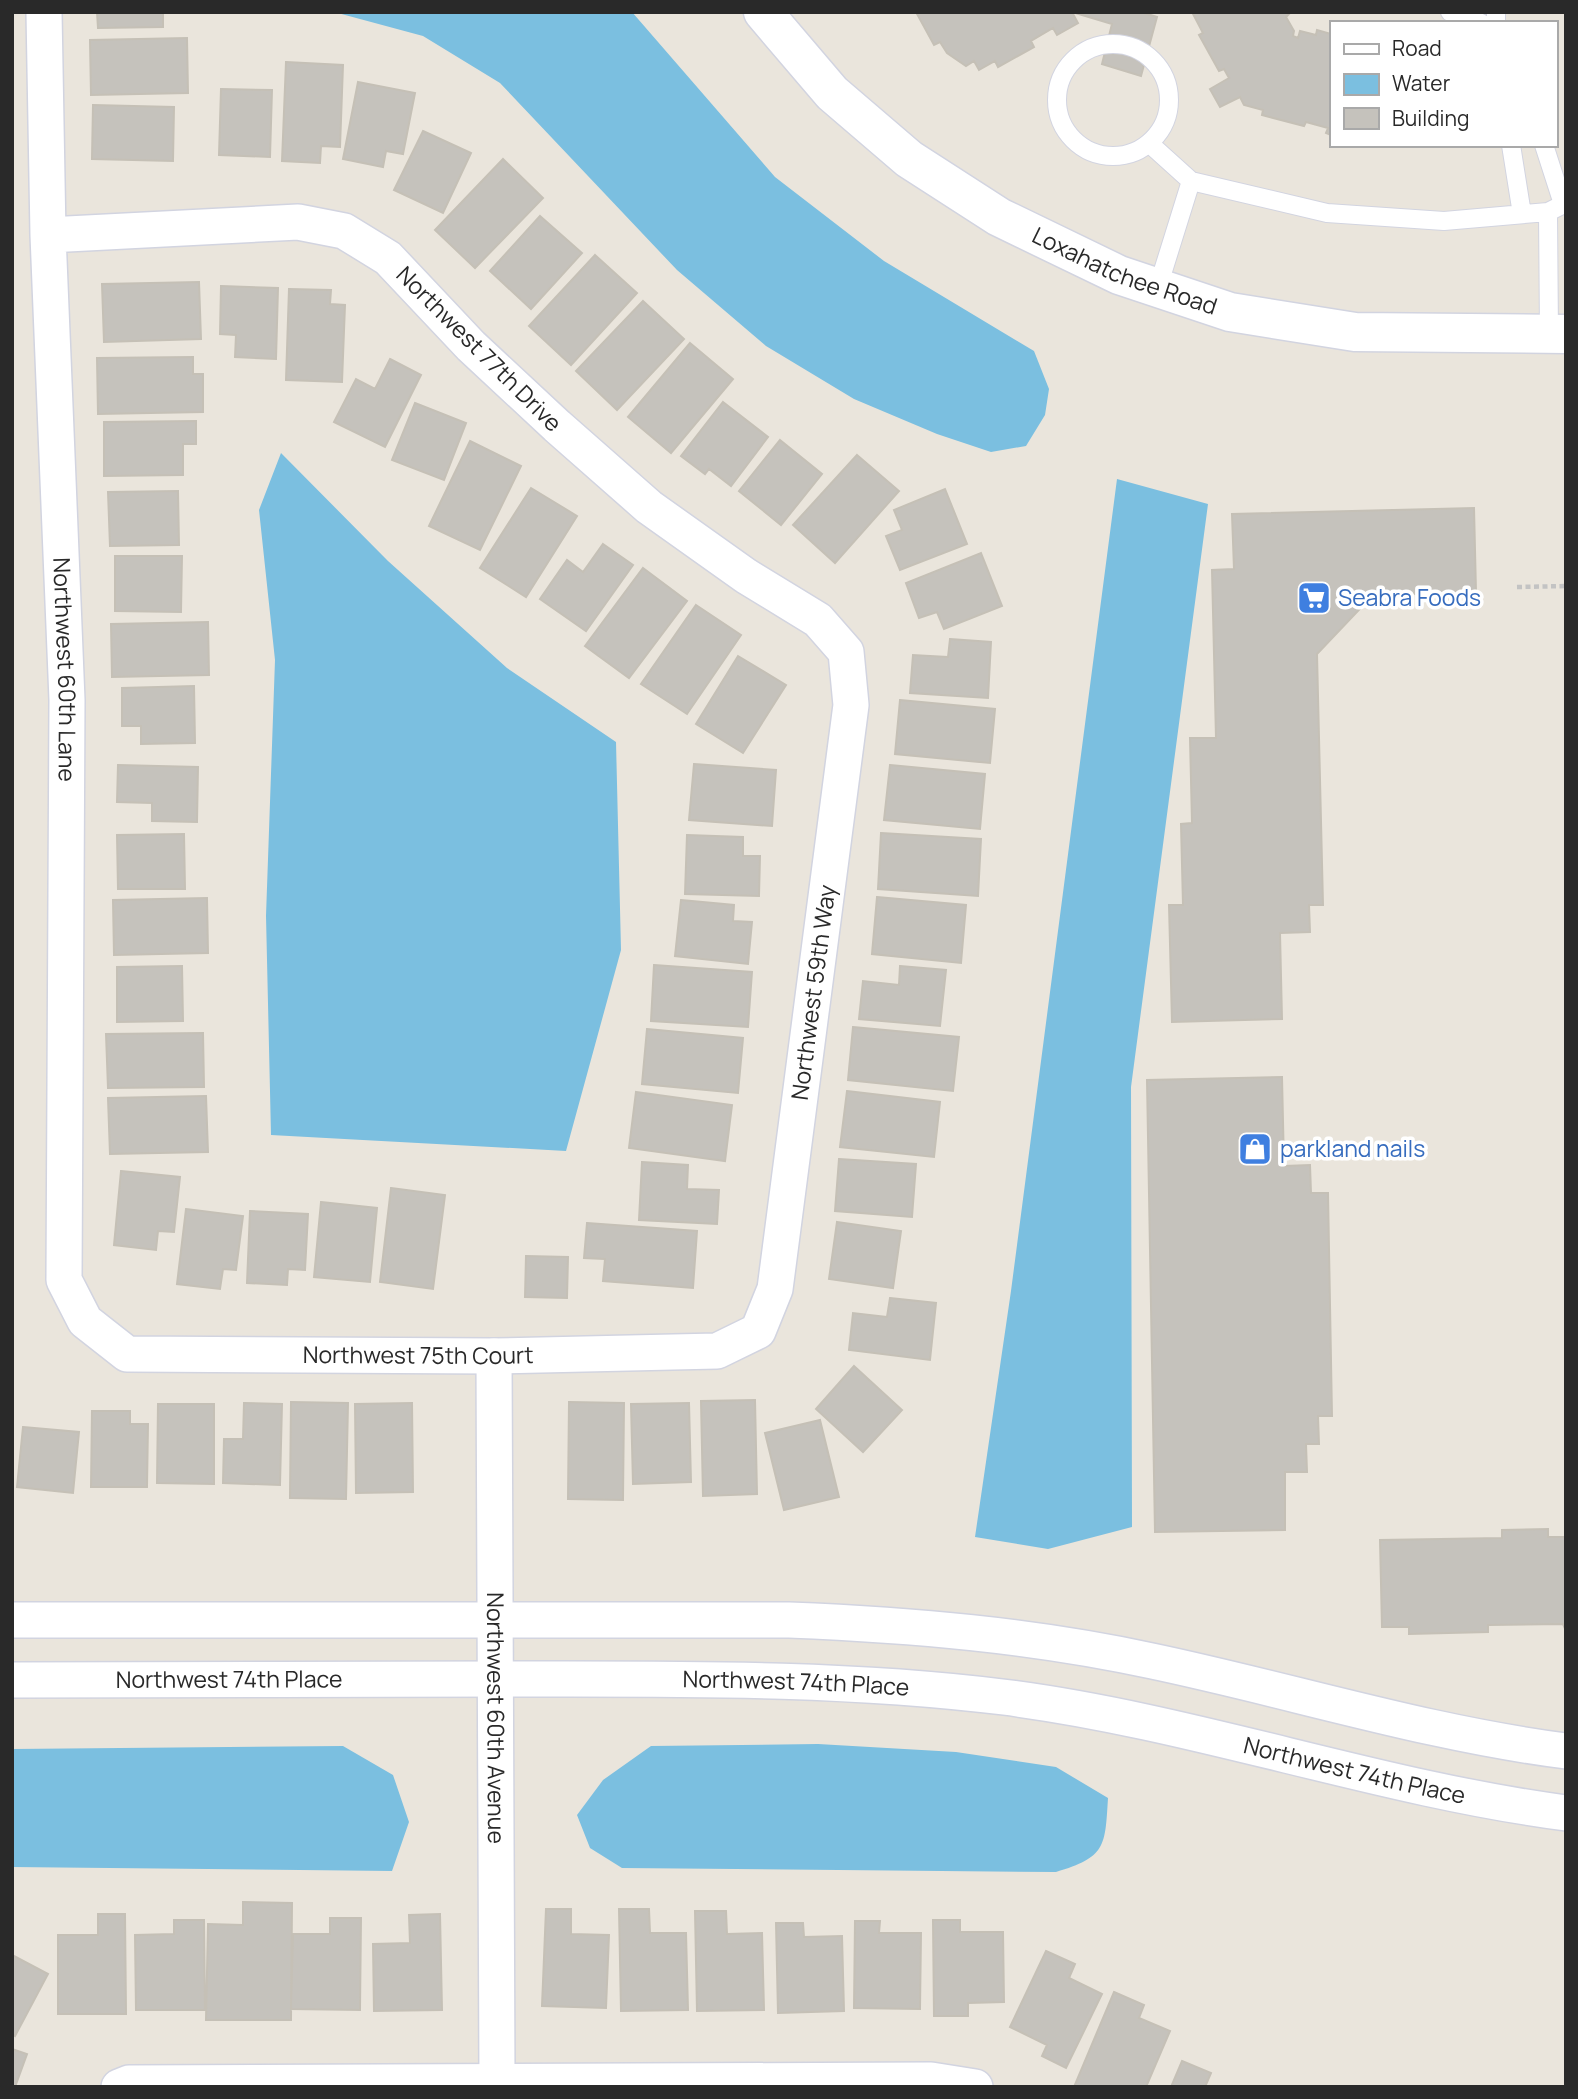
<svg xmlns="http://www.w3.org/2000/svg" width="1578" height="2099" viewBox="0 0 1578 2099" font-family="Manrope,sans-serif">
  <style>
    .water { fill: #7bbfe0 }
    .building { fill: #c5c2bc; stroke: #c5c0b6; stroke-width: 2 }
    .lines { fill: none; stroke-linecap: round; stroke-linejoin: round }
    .lane-casing { stroke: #d2d4e0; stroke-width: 20 }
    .street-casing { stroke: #d2d4e0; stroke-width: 38 }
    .secondary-casing { stroke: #d2d4e0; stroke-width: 41 }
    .path { stroke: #c3c3c3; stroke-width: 4.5; stroke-dasharray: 5 3.5; stroke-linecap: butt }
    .lane { stroke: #fff; stroke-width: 18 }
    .street { stroke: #fff; stroke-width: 35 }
    .secondary { stroke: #fff; stroke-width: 38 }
    .labels { text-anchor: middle; stroke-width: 7; stroke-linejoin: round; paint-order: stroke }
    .street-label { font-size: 23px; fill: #292929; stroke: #fff }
    .shop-label { font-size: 23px; fill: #366cbe; stroke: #fff; text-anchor: start }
  </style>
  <rect width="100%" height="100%" fill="#eae5dc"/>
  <path class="water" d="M334,12h298l143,165 109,84 150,90 15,38 -4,26 -19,31 -35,6 -54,-18 -83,-35 -88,-53 -89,-76 -177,-187 -77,-47z
    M281,453l107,108 119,107 109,74 5,208 -55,201 -295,-16 -5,-219 9,-256 -16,-150z
    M1117,479l91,25 -77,583 1,440 -84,22 -73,-12 36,-246z
    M818,1744l138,8 100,15 52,31c-3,49 -2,59 -52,74l-434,-4 -32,-20 -13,-33 26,-35 48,-34z
    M343,1746l50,29 16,47 -17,49 -380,-4v-118z"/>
  <path class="building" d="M97,12h66v15l-65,1z
    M916,12h156l6,11 -21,12 -4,-7 -22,13 3,6 -36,20 -3,-6 -16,9 -5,-9 -8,5 -19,-13 -7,-11 -6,3z
    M1072,12h69l16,5 -16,59 -39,-12 10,-40z
    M1192,12h99l-5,5 8,14 -1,5 5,2 2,-7 16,4 1,-5 14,4v101l-5,-2 2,-5 -22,-6 -2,4 -42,-11 1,-5 -19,-5 -4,-8 -20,10 -10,-18 19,-11 -5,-9 -5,2 -20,-36 4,-2z
    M187,38l1,55 -97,2 -1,-55z
    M286,62l57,3 -3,82 -19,-1 -1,17 -38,-2z
    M358,82l57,11 -12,61 -17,-3 -3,16 -40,-8z
    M221,89l51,1 -2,67 -51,-2z
    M93,105l81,2 -1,54 -81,-2z
    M423,131l48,22 -28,60 -49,-23z
    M503,159l40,39 -68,70 -40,-38z
    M540,216l42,37 -51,56 -41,-38z
    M595,255l42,38 -66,72 -42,-39z
    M199,282l2,57 -97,3 -2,-58z
    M221,286l57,2 -2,71 -41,-2 1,-22 -16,-1z
    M289,289l42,1 -1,14 15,1 -3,77 -56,-2z
    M643,301l41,38 -67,71 -41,-39z
    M690,343l43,36 -62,74 -43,-36z
    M193,357v17h10v38l-105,2 -1,-56z
    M390,359l31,16 -36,72 -51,-25 22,-43 19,10z
    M723,402l45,35 -37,49 -22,-17 -4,5 -24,-18z
    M415,403l51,20 -22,57 -52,-20z
    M196,421v23h-13v31l-79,1v-54z
    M780,440l42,34 -41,51 -42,-34z
    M470,441l51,25 -41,84 -51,-24z
    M857,455l42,36 -64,72 -42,-38z
    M531,488l46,28 -51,81 -46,-29z
    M945,489l22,55 -67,26 -14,-34 16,-6 -8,-20z
    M178,491l1,54 -69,1 -2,-54z
    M1474,508l2,84 -103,3 -56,59 6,251h-14l1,27 -30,1 2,86 -110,3 -3,-117h14l-2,-81 11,-1 -2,-85h26l-4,-168 22,-1 -2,-55z
    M603,544l30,21 -47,66 -46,-32 27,-39 16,12z
    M981,553l21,53 -58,23 -7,-17 -18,6 -13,-35z
    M115,556h67l-1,56 -66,-1z
    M643,568l44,33 -58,77 -44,-32z
    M696,605l45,30 -54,79 -46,-30z
    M208,622l1,53 -97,2 -1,-53z
    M950,639l41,3 -3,56 -78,-5 3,-38 35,2z
    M738,656l48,29 -43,68 -47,-29z
    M194,686l1,57 -54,1v-18h-19v-38z
    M900,700l95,9 -5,54 -95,-9z
    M694,764l82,6 -4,56 -83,-6z
    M118,765l80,2 -1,55 -45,-1v-18l-35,-1z
    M890,765l95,9 -5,55 -96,-9z
    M881,833l100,6 -3,57 -100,-7z
    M184,834l1,55h-67l-1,-54z
    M687,835l56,2v19h17l-1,40 -74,-2z
    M877,897l89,8 -5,58 -89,-9z
    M207,898l1,55 -94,2 -1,-55z
    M681,900l53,5 -1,16 19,1 -4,42 -73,-8z
    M654,965l98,7 -4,55 -97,-6z
    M182,966l1,55 -66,1v-55z
    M900,966l46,4 -6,56 -81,-7 4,-38 36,4z
    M853,1027l106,10 -6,54 -105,-11z
    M647,1029l96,9 -5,55 -96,-9z
    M203,1033l1,54 -96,1 -2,-54z
    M1282,1077l2,89 26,-1 1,28h17l4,223h-14l1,28h-13l1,28h-22v58l-130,2 -8,-452z
    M847,1091l93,11 -6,55 -94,-10z
    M636,1092l96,13 -7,56 -96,-13z
    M206,1096l2,56 -98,2 -2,-56z
    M839,1159l77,5 -4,53 -77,-6z
    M642,1162l46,3 -1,24 32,1 -2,34 -78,-4z
    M121,1171l59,6 -6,55 -16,-1 -2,19 -42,-5z
    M391,1188l54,7 -12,94 -53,-7z
    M321,1202l56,6 -7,74 -56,-5z
    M186,1209l57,7 -7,54 -13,-1 -3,20 -43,-5z
    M250,1211l58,3 -3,56 -17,-1 -1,16 -40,-2z
    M837,1222l64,9 -8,57 -64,-9z
    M587,1223l110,8 -4,57 -90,-7 2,-22 -21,-1z
    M526,1256l42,1 -1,41 -42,-1z
    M890,1298l46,5 -6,57 -81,-10 4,-37 34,4z
    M854,1366l48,44 -39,42 -47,-43z
    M755,1400l2,94 -54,2 -2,-95z
    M291,1402l57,1 -2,96 -56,-1z
    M569,1402l55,1 -1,97 -55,-1z
    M244,1403l38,1 -2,81 -57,-2 1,-44h19z
    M412,1403l1,89 -57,1 -1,-89z
    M689,1403l2,79 -58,2 -2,-80z
    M158,1404h56v80l-57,-1z
    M92,1411h38v13h18l-1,63h-56z
    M820,1420l19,77 -55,13 -19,-77z
    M23,1427l56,5 -6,61 -56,-6z
    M1548,1529v8h18v94l-3,-7 -75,1v7l-79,2v-7h-27l-2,-87 122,-2v-8z
    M243,1902l49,1 -1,117h-85l2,-96 35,1z
    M546,1909h25v25l38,1 -3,73 -64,-2z
    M619,1909h30l1,24h36l2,77 -67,1z
    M695,1911h31l1,23 35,-1 2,77 -67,1z
    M98,1914h27l1,100h-68v-79h40z
    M440,1914l2,96 -68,1 -1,-67 37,-1 -1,-28z
    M330,1918h31l-1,92 -69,-1 2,-75h37z
    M174,1920h30l1,90h-69l-1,-75 39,-1z
    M933,1920h27v12h43l1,70 -36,1v13h-34z
    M855,1921h25l-1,12h42l-1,76 -66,-1z
    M776,1923h27l1,14 38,-1 2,75 -66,2z
    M1046,1951l29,13 -6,14 33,16 -36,74 -24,-12 5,-11 -37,-18z
    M12,1955l36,19 -33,62 -3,-2z
    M1114,1992l30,13 -5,13 31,13 -24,56h-72z
    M12,2049l15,5 -12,33h-3z
    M1182,2061l29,12 -6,14h-34z"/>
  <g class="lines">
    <defs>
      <path id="lane" d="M1450,12l31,11
        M1496,12v11
        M1057 100a56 56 0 1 1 112 0a56 56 0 1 1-112 0Z
        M1150,144l41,37
        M1511,145l11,69
        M1544,145l19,59
        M1548,212l1,122
        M1158,287l33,-106 136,32 117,8 104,-9 18,-9"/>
      <g id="street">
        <path id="s1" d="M44,12l4,223 19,465 -3,580 21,41 42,33 367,2 223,-5 41,-20 17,-42 76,-584 -5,-53 -28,-32 -72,-44 -97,-69 -92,-81 -86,-80 -83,-88 -44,-27 -46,-9 -250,13"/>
        <path id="s2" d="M494,1356l3,724"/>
        <path d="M12,1620h777c122,5 243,15 363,41 138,29 273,72 414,90"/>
        <path id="s3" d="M12,1680c176,0 352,-1 528,-1 154,0 309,-1 463,18 190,24 373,91 563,116"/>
        <path d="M119,2087l10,-4 802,-3 44,7"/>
      </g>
      <g id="secondary">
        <path id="s4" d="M763,12l69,81 77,66 90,58 120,58 111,37 125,20 211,2"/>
      </g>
    </defs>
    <use href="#lane" class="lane-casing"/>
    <use href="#street" class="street-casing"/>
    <use href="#secondary" class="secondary-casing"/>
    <path class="path" d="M1517,587l49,-1"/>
    <use href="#lane" class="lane"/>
    <use href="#street" class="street"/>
    <use href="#secondary" class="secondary"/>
  </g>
  <defs>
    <symbol id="supermarket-square" viewBox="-11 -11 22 22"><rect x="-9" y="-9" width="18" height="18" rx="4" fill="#3f7fe0" stroke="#fff"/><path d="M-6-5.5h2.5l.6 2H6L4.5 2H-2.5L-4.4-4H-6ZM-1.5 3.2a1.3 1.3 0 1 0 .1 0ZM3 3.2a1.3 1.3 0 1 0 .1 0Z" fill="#fff"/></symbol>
    <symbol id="shop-square" viewBox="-11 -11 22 22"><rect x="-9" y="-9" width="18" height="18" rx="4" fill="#3f7fe0" stroke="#fff"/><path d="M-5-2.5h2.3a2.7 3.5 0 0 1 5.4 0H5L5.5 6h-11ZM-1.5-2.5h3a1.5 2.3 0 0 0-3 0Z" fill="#fff"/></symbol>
  </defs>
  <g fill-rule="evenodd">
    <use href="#supermarket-square" x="1295" y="579" width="38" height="38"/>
    <use href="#shop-square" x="1236" y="1130" width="38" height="38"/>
  </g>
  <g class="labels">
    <g class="street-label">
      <text dy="8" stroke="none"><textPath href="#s4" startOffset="452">Loxahatchee Road</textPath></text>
      <text transform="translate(479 349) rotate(45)" y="8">Northwest 77th Drive</text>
      <text dy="8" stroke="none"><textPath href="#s1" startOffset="658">Northwest 60th Lane</textPath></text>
      <text dy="8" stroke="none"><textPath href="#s1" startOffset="2348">Northwest 59th Way</textPath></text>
      <text dy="8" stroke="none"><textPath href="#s1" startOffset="1659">Northwest 75th Court</textPath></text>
      <text dy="8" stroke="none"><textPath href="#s3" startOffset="217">Northwest 74th Place</textPath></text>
      <text dy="8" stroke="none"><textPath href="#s3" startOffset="784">Northwest 74th Place</textPath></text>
      <text dy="8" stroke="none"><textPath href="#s2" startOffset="362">Northwest 60th Avenue</textPath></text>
      <text dy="8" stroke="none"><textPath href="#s3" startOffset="1351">Northwest 74th Place</textPath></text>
    </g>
    <g class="shop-label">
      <text x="1338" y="606">Seabra Foods</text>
      <text x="1280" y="1157">parkland nails</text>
    </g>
  </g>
  <rect width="1578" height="2099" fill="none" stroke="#292929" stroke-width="28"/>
  <rect x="1330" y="21" width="228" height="126" fill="#ffffff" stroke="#a9a9a9" stroke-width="2"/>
  <rect x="1344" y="44" width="35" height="10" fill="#ffffff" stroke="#a9a9a9" stroke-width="2"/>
  <text x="1392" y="56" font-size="21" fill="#292929">Road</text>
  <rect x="1344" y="74" width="35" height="21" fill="#7bbfe0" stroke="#a9a9a9" stroke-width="2"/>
  <text x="1392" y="91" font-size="21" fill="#292929">Water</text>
  <rect x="1344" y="108" width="35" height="21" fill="#c5c2bc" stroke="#a9a9a9" stroke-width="2"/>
  <text x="1392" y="126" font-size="21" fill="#292929">Building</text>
</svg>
